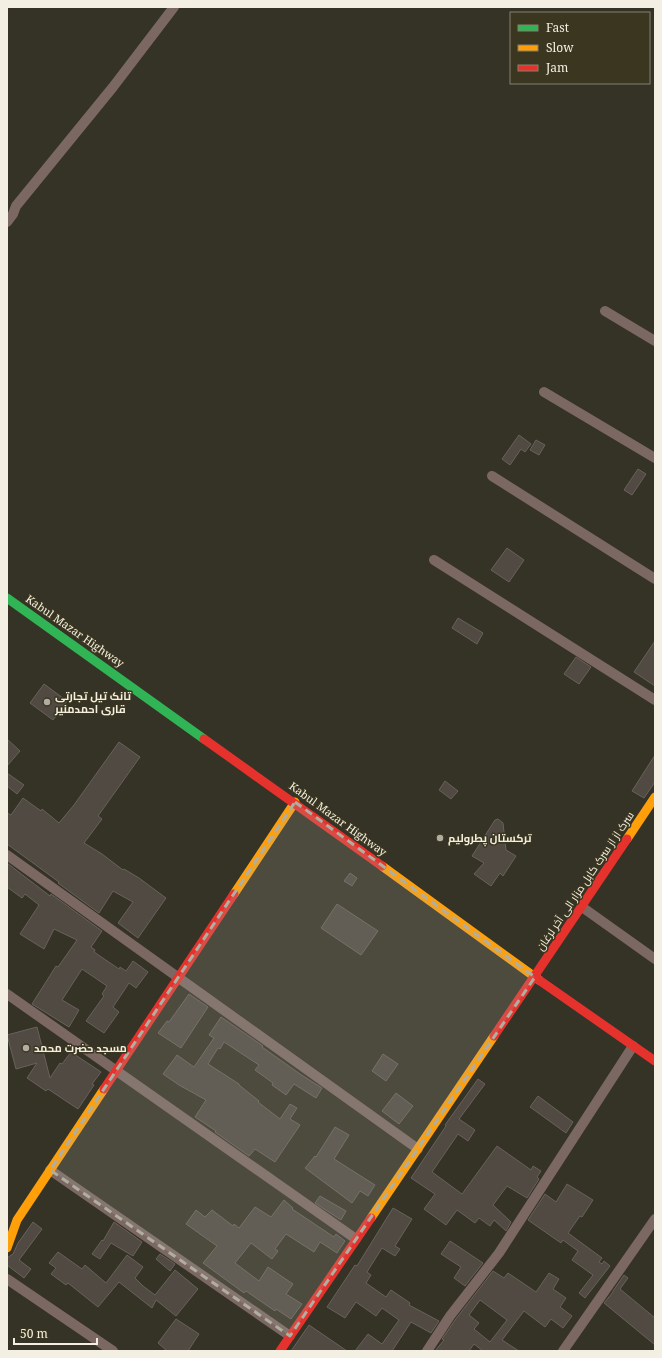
<svg xmlns="http://www.w3.org/2000/svg" width="662" height="1358" viewBox="0 0 662 1358" font-family="'Noto Serif',Cairo,serif">
  <style>
    .building { fill: #504a43; stroke: #69625c; fill-rule: evenodd }
    .lines { fill: none; stroke-linecap: round; stroke-linejoin: round }
    .street { stroke: #7b6863; stroke-width: 10 }
    .fast { stroke: #30b455; stroke-width: 9 }
    .slow { stroke: #ff9f0a; stroke-width: 9 }
    .jam { stroke: #e5322d; stroke-width: 9 }
    .marked { fill: #b0aea1; fill-opacity: 0.2; stroke: #b0aea1; stroke-width: 3; stroke-dasharray: 8 5; stroke-linejoin: round }
    .poi-dot { fill: #b0aea1; stroke: #3b3620; stroke-width: 1.5 }
    .labels { text-anchor: middle; stroke-width: 3; stroke-linejoin: round; paint-order: stroke }
    .street-label { font-size: 11px; fill: #f3f0e3; stroke: #3b3620 }
    .poi-label { font-size: 11px; font-weight: bold; fill: #f3f0e3; stroke: #3b3620; text-anchor: start }
  </style>
  <rect width="100%" height="100%" fill="#353226"/>
  <path class="building" d="M519,435l12,9 -6,8 -4,-3 -11,16 -8,-6z
    M536,440l9,5 -6,10 -9,-5z
    M638,469l8,5 -14,21 -8,-5z
    M507,548l17,12 -15,22 -18,-12z
    M458,618l25,15 -6,11 -25,-16z
    M655,641v45l-21,-14z
    M576,657l15,10 -12,17 -15,-10z
    M44,684l23,17 -14,19 -23,-17z
    M7,739l13,12 -13,15z
    M119,742l21,15 -42,59 4,3 -18,24 18,11 21,16 1,-1 15,9 27,20 -28,40 -20,-15 15,-21 -20,-11 -14,22 -41,-30 1,-1 -52,-38v-31l4,2 12,-17 18,13 1,-2 17,14 15,-18z
    M655,755v27l-11,16 -12,-7z
    M7,773l17,12 -7,9 -10,-8z
    M445,781l13,10 -7,8 -12,-9z
    M498,819l5,4 3,27 10,6 -13,20 -3,-3 -9,13 -17,-12 10,-11 -12,-7 23,-36z
    M7,863l43,33 1,-2 51,37 -11,16 4,3 -1,2 25,17 1,-2 6,4 7,-10 15,11 -12,16 -7,-5 -16,24 6,5 -15,21 -18,-12 18,-25 -2,-2 5,-8 -25,-17 -20,31 17,10 -10,17 -37,-23 24,-38 2,1 19,-27 -23,-11 -10,20 -24,-15 19,-29 -14,-11 -3,4 -15,-11z
    M350,873l7,5 -5,8 -8,-5z
    M337,904l41,27 -17,24 -40,-27z
    M189,994l19,13 -27,41 -23,-15 9,-12 2,1z
    M221,1017l42,29 -1,1 38,27 22,14 -6,10 -22,-14 -8,11 -14,-10 1,-2 -18,-13 4,-5 -35,-23 -4,7 -2,-1 -10,16 31,20v1l20,16 -1,1 22,17 10,-15 7,4 -7,11 10,6 -25,37 -20,-13 -6,7 -34,-24 1,-1 -21,-14 11,-17 -27,-15 -16,-11 14,-19 17,12 20,-29 -5,-3z
    M37,1027l13,51 10,-15 2,1 9,-12 30,20 -9,12 2,1 -16,24 -30,-20 -2,2 -19,-13 10,-15 -21,6 -9,-34z
    M383,1054l15,10 -12,17 -14,-10z
    M478,1079l7,5 -26,35 16,11 -7,11 -10,-7 -26,38 30,22 35,-48 34,24 2,-4 8,5 -4,6 2,2 -12,19 -20,-12 -14,19 18,17 -5,9 -12,-11 -4,6 -11,-8 -4,5 -18,-13 -11,15 -22,-16 11,-15 -24,-16 35,-52 -1,-1z
    M396,1093l17,13 -14,18 -17,-13z
    M538,1096l35,26 -7,11 -36,-26z
    M335,1127l14,8 -15,24 41,26 -7,11 -8,-5 -8,12 -47,-35 10,-12 1,1z
    M567,1184l26,16 -11,17 -2,-1 -12,17 34,25 -3,4 3,2 2,-3 6,5 -25,32 -6,-5 14,-18 -21,-15 6,-9 -15,-11 -2,3 -33,-23 17,-26 11,8z
    M320,1196l26,15 -5,9 -26,-17z
    M284,1200l9,8 -1,1 42,28 2,-3 9,7 -8,12 -17,-11 -6,10 -28,-18 -11,15 3,2 -6,8 -21,-16 -16,20 24,18 9,-14 25,17 -7,10 16,10 -11,15 -15,-10 -1,2 -29,-20 -2,2 -41,-30 14,-17 -31,-22 10,-14 9,7 7,-7 21,16 1,-2 5,4 16,-21 16,10z
    M393,1208l19,11 -17,27 5,3 -5,7 -13,-8 -15,24 4,3 -5,8 20,14 5,-7 19,13 -1,2 30,16 -8,12 -20,-11 -19,29h-37l13,-17 14,10 17,-24 -17,-12 -6,8 -20,-14 -11,16 -18,-11 28,-42 2,1z
    M33,1222l9,7 -23,31 12,9 -7,9 -17,-13v-7l6,-4 5,-11z
    M114,1222l28,20 -9,14 -22,-13 -11,16 -8,-5 10,-14 1,1z
    M450,1241l33,22 -18,23 -11,-8 7,-11 -20,-13z
    M58,1252l24,17 3,-4 21,18 21,-28 16,12 -8,11 8,8 12,9 20,-25 23,19 -22,27 -20,-16 -4,8 -33,-26 -21,25 -30,-24 -2,2 -15,-11 5,-6 -7,-5z
    M160,1254l15,10 -5,7 -14,-12z
    M493,1271l11,7 4,-5 28,19 13,-19 10,6 -6,10 13,9 -6,9 12,9 -9,12 -12,-9 -6,8 -21,-16 -22,29 17,11h-36l-9,-7 -5,7h-34l9,-11 -2,-1 13,-19zM480,1300l27,20 -17,22 -16,-13 5,-6 -10,-8z
    M624,1275l4,3 -8,11 35,29v27l-51,-42 9,-11v-1z
    M176,1319l23,15 -11,17h-21l-9,-8z
    M309,1325l38,26h-56z"/>
  <g class="lines">
    <path class="street" d="M7,222l6,-8 3,-8 97,-119 61,-80
      M605,311l50,30
      M544,392l111,66
      M492,476l163,103
      M434,560l221,140
      M7,855l411,294
      M582,907l73,52
      M7,994l349,245
      M50,1170l240,166
      M7,1279l106,72
      M427,1351l23,-35 49,-63 134,-207
      M563,1351l92,-132"/>
    <path class="fast" d="M7,598l197,141"/>
    <path class="slow" d="M627,839l28,-42
      M382,866l157,114
      M234,894l61,-92
      M371,1218l123,-182
      M7,1248l10,-28 87,-131"/>
    <path class="jam" d="M204,739l178,127
      M539,980l116,81
      M494,1036l133,-197
      M104,1089l130,-195
      M280,1351l91,-133"/>
  </g>
  <path class="marked" d="M295,802l240,175 -245,359 -240,-166z"/>
  <g class="poi-dot">
    <circle cx="47" cy="702" r="4"/>
    <circle cx="440" cy="838" r="4"/>
    <circle cx="26" cy="1048" r="4"/>
  </g>
  <g class="labels">
    <g class="street-label">
      <text transform="translate(75 631) rotate(35)" y="4">Kabul Mazar Highway</text>
      <text transform="translate(338 819) rotate(36)" y="4">Kabul Mazar Highway</text>
      <text transform="translate(585 881) rotate(-56)" y="4">سرک از از سرک کابل مزار الی آخر لرغان</text>
    </g>
    <g class="poi-label">
      <text x="55" y="700">تانک تیل تجارتی<tspan x="55" dy="13">قاری احمدمنیر</tspan></text>
      <text x="448" y="842">ترکستان پطرولیم</text>
      <text x="34" y="1052">مسجد حضرت محمد</text>
    </g>
  </g>
  <rect width="662" height="1358" fill="none" stroke="#f3f0e3" stroke-width="16"/>
  <rect x="510" y="12" width="140" height="72" fill="#3b3620" stroke="#85806e"/>
  <rect x="518" y="25" width="20" height="6" fill="#30b455" stroke="#85806e"/>
  <text x="546" y="32" font-size="12" fill="#f3f0e3">Fast</text>
  <rect x="518" y="45" width="20" height="6" fill="#ff9f0a" stroke="#85806e"/>
  <text x="546" y="52" font-size="12" fill="#f3f0e3">Slow</text>
  <rect x="518" y="65" width="20" height="6" fill="#e5322d" stroke="#85806e"/>
  <text x="546" y="72" font-size="12" fill="#f3f0e3">Jam</text>
  <path d="M14 1338v6h83v-6" fill="none" stroke="#f3f0e3" stroke-width="2"/>
  <text x="20" y="1338" font-size="12" fill="#f3f0e3" stroke="#3b3620" stroke-width="3" paint-order="stroke">50 m</text>
</svg>
